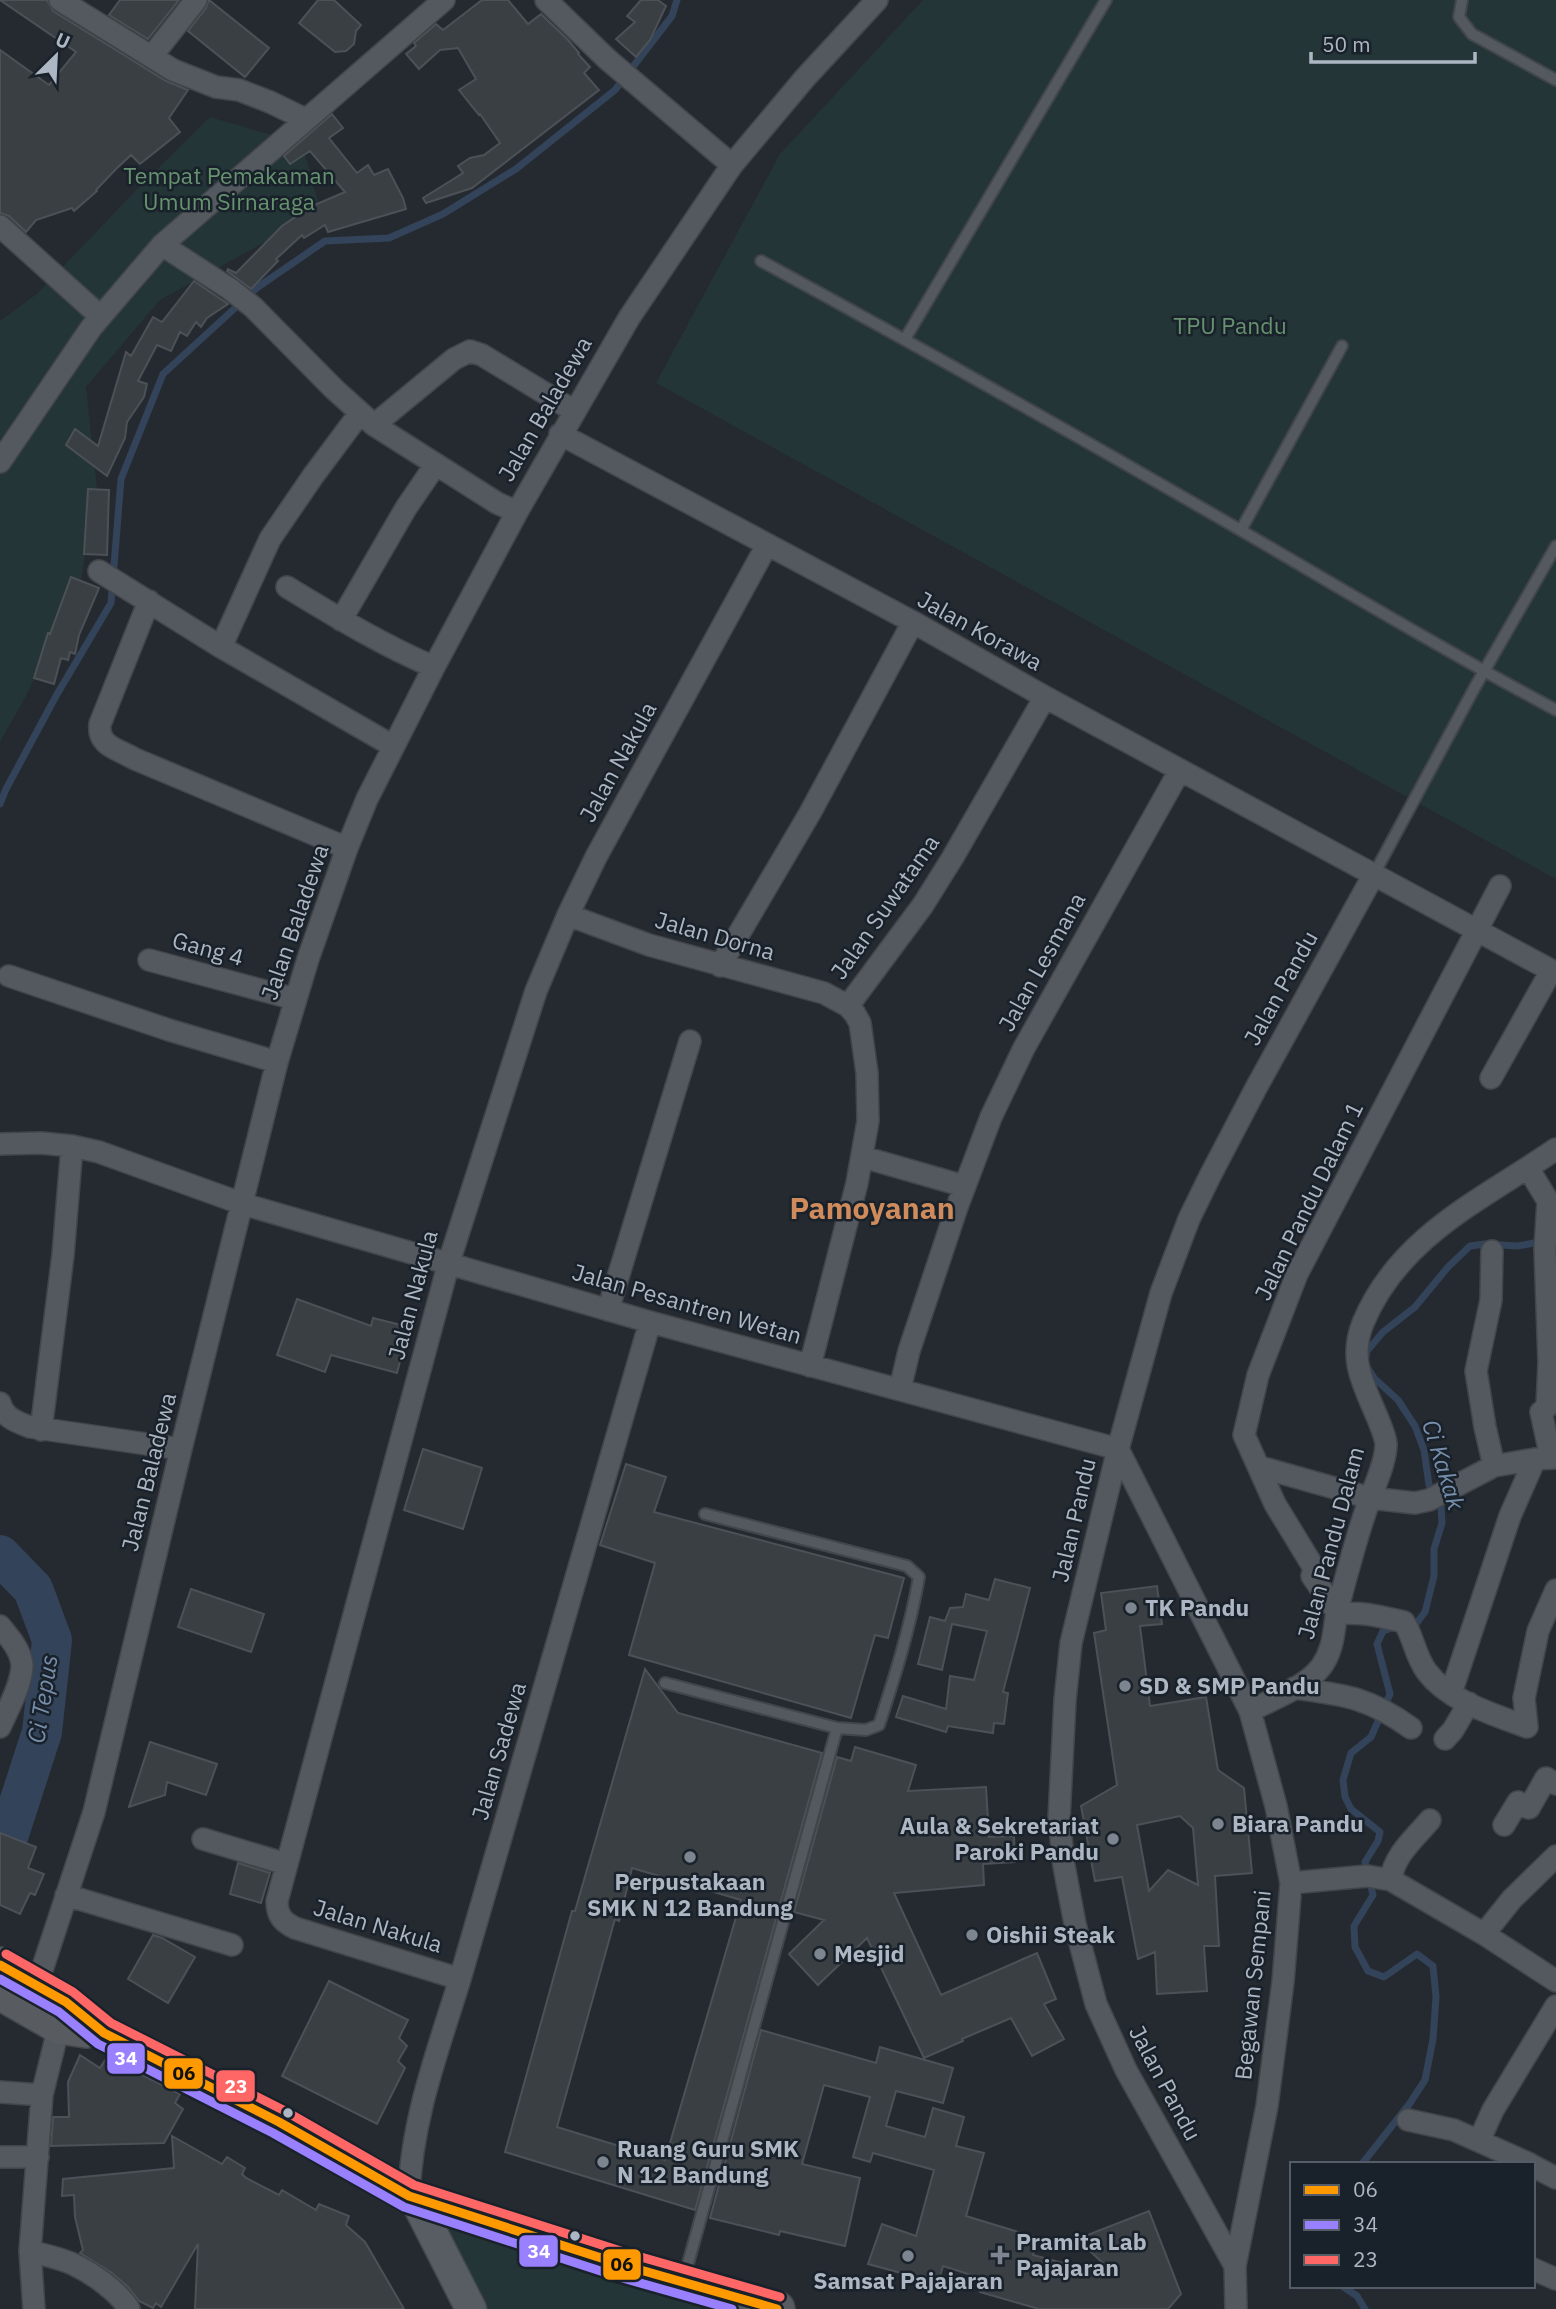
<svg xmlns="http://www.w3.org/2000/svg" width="1556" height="2309" viewBox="0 0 1556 2309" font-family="'IBM Plex Sans',sans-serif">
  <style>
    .green { fill: #233536 }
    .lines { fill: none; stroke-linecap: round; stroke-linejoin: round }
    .stream { stroke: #334359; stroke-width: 7 }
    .river { stroke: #334359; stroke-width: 40 }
    .building { fill: #3a3f44; stroke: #4c5158; stroke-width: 2; fill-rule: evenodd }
    .service-casing { stroke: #42464b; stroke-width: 14 }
    .minor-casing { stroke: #42464b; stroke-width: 24 }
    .secondary-casing { stroke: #42464b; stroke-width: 33 }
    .trunk-casing { stroke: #41464c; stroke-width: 38 }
    .service { stroke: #54585f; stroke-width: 10 }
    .minor { stroke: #54585f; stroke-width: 21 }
    .secondary { stroke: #585d64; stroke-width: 30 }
    .trunk { stroke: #585c60; stroke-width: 35 }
    .bus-1-casing { stroke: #19212a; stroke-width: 14 }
    .bus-2-casing { stroke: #19212a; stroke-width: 14 }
    .bus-3-casing { stroke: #19212a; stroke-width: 14 }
    .bus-1 { stroke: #f90; stroke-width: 9 }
    .bus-2 { stroke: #9980ff; stroke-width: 9 }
    .bus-3 { stroke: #f66; stroke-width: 9 }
    .poi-dot { fill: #7d8590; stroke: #19212a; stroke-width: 2.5 }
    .bus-dot { fill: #adb6c3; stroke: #19212a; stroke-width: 2.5 }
    .labels { text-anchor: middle; stroke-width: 5; stroke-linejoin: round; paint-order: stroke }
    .park-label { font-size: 23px; fill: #66926f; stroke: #19212a }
    .street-label { font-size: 23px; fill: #adb6c3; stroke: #19212a }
    .poi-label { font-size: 23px; font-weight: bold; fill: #adb6c3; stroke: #19212a; text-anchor: start }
    .water-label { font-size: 24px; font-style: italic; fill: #768eab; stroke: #19212a }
    .district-label { font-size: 30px; font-weight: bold; fill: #cf8b5c; stroke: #19212a }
    .line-badge { stroke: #19212a; stroke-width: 2.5 }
    .badge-label { font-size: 19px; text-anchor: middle; font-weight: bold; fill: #fff }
    .pale-badge-label { font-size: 19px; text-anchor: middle; font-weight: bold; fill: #111 }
  </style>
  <rect width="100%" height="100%" fill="#252a30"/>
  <path class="green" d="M923,0h633v879l-900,-496 124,-229z
    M210,117l92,27 16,58 -53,40 -105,58 -74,87 11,101 -17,97 -55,113 -25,44v-421l38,-28 102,-107z
    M428,2216l280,87 -9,6h-221z"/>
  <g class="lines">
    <path class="stream" d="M0,804l6,-15 50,-93 55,-93 10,-124 42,-105 95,-87 67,-46 64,-3 54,-24 73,-45 99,-79 57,-74 5,-16
      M1366,1356l1,-5 16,-19 32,-25 33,-40 22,-21 15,-2 33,2 21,-4 17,6
      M1367,1367l7,11 24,22 17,26 9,24 5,35 12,22 1,16 -8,26v27l-9,36 -12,16h-3
      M1362,2164l48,-61 15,-23 8,-41 3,-42 -3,-31 -16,-12 -33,23 -16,-6 -13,-24 -1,-21 19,-31 -8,-33 13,-21 2,-9 -29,-23 -6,-12 -2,-17 8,-27 20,-16 19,-43 -13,-50 6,-13 12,-4
      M1342,2286l15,10 8,13"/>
    <path class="river" d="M0,1555l33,34 19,51 -10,92 -34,105 -8,17"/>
  </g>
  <path class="building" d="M0,0h47l6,11 113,70 22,9 -19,28 11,14 -40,32 -9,-9 -15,14 -20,21 1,1 -23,20 -2,-3 -36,12 -10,12 -17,-16 -9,-3v-163l49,35 27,-33z
    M120,0h59l-31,39 -39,-24z
    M209,0l60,48 -24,29 -57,-46 18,-23z
    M318,0h16l27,25 -5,6 -2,13 -8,7 -11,1 -36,-29z
    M482,0h26l20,24 13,-10 27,26 11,13 -1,1 12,13 -6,6 15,17 -127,98 -46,15 -3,-5 40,-25 -5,-7 12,-8 14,-3 16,-12 -20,-29 -1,1 -20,-25 17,-11 -18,-31 -18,2 -21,19 -13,-15 10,-8 -2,-3 22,-19 7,6z
    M641,0h17l8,6 -16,34 -14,17 -20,-18 19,-17 -8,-6z
    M332,114l11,14 -14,10 28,35 11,-8 6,10 14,-6 15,29 3,11 -78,23 -3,-7 -21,13 -2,-3 -26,24 2,2 -27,28 -24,-18 1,-2 8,4 46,-47 28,-19 35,-15 -35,-41 -20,13 -6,-8z
    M194,281l34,23 -21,14 -6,9 -5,-5 -9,14 -7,-4 -9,19 -14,-6 -19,36 9,3 -3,13 -17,25 -2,16 -18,38 -41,-31 9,-16 23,17 28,-94 5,4 22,-39 9,5z
    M88,489l21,1 -2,65 -23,-1z
    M71,577l28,11 -20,47 -4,19 -5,-2 -2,8 -7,-2 -7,26 -20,-6 14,-45 2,1z
    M297,1299l74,27 2,-8 36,9 -12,46 -66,-18 -6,17 -48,-17z
    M423,1449l59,19 -19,61 -59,-19z
    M626,1464l40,13 -12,35 250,66 -16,60 -13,-3 -24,83 -222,-63 26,-92 -55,-18z
    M995,1579l35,9 -27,104 5,1 -4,31 -10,-1 -1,10 -45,-7 -2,6 -50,-15 7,-21 43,13 4,-33 24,4 13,-49 -35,-7 -10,46 -24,-6 12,-47 15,4 5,-13 13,-1 3,-13 23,6z
    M1157,1586l5,38 -22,2 10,80 56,-9 12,73 26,18 8,85 -37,3 4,70h-15l3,45 -50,3 -2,-42 -17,7 -16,-82 -27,4 -14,-75 36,-21 -23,-152 12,-3 -5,-37zM1180,1816l13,12 5,57 -30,-15 -19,21 -12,-66z
    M191,1589l73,25 -13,38 -73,-25z
    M645,1669l33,44 144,40 -127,457 -190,-58 67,-241h3zM632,1868l109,32 -76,260 -108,-33 58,-208 4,2z
    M150,1742l67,22 -11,31 -39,-13 -2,13 -36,12z
    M855,1747l61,18 -8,26 78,-4 3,50 25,-1 1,26 -32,2 1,21 -90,8 47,102 96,-42 19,46 -12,5 20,35 -32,17 -21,-38 -49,21 1,2 -39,17 -57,-120 -49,47 -29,-31 35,-34 -30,-8 43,-155 14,4z
    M0,1833l36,14 -8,21 16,6 -9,21 -5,-2 -10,21 -20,-9z
    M238,1863l32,10 -9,30 -31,-9z
    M153,1935l9,3 33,19 -27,46 -40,-24z
    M329,1981l79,39 -9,18 8,8 -9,15 7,7 -28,56 -95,-48z
    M761,2030l115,33 4,-16 73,21 -10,35 -47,-12 -10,35 39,11 8,-29 31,9 -8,29 28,7 -18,63 72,22 -5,17 86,23 -42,-39 72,-28 32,83 -13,15h-129l-59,-17 4,-13 -41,-13 -5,17 -70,-19 14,-40 34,12 18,-66 -61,-17 -3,9 -17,-5 17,-60 -46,-12 -22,79 58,14 -15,68 -65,-15 -1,4 -69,-17z
    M80,2055l20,13 7,-11 73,37 -5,9 8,6 -19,34 -113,3 2,-29h16l-1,-35z
    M172,2136l50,28 5,-7 18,11 -3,6 4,4 33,17 3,-5 34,20 3,-6 30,12 -3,9 19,17 39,67h-209l3,-65 -37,63 -5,-4 -3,5 -14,-7 -11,-14 -16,-14 -32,-20 3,-3 -8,-33 -1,-22 -12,1 1,-17 111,-11z"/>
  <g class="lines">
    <defs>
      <path id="service" d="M1462,0l-3,17 13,17 84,46
        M761,261c162,88 322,178 481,270 105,61 208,123 314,179
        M905,339l201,-339
        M1241,530l101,-184
        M1373,876l102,-189 81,-141
        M665,1683l172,45 29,2 13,-5c16,-49 31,-97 40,-148l-12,-11 -202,-52
        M684,2278l153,-550"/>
      <path id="minor" d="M60,0l113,70 43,17 23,3 31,12 35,17
        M546,0l61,59 125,106
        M159,47l37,-47
        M0,226l100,90
        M162,245l68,44 23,18 81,82 40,36 123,78 20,9
        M374,425l80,-66 16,-8 12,4 92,56
        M560,434l353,188 132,75 511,276
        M0,462l91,-134 71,-83 282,-245
        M99,571l122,76 172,99
        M287,587c48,29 95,58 147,80
        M149,601l-49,123c-3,22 18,25 35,35l212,89
        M341,620l65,-112 30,-44
        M221,647l49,-108 43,-63 47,-63
        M568,915l81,30 175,48 24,13 7,8 5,9 7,50 1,48 -11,62 -47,183
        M149,960l146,39
        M720,966l90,-153 103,-191
        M9,976l160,54 108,32
        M848,1006l75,-101 30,-48 92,-160
        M1491,1078l60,-107
        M0,1144l41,-1 31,3 27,6 144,52 407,118 468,127
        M863,1157l101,29
        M1528,1168l20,33 -3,48 4,113 -2,45 -6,5 10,46
        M1492,1251l-1,49 -15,71 9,56 9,39
        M608,1310l82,-269
        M900,1389l9,-38 48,-144 34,-90 33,-69 156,-278
        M0,1403c4,15 17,19 30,24l151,22
        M41,1430l22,-175 9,-109
        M1118,1449l132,262 26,95 15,77 -8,99 -16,124 -32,160
        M1260,1467l110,31 45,5 14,-3 65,-34 41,-7 21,-1
        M1337,1612l-25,-36 2,-8 -39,-64 -31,-69 14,-60 39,-101 203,-388
        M1337,1614c24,-3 45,3 67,8 10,16 11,34 23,50 23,30 66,42 100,55l-3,-29 14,-67 18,-41
        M0,1626c9,11 20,23 22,38 1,18 -15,47 -22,63
        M1294,1688c51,7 74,9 117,40
        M1451,1693l59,-177 25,-57
        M1250,1711c22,-12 55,-23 71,-44 14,-19 12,-38 17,-60 9,-33 17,-65 28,-97 6,-19 20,-46 20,-66 -1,-9 -5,-17 -8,-25 -14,-34 -30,-59 -15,-96 36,-87 120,-124 193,-174
        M1445,1739l8,-9 16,-27
        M1504,1825l14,-23 11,6 17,-30 10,6
        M203,1839l83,25
        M1391,1880c2,-24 24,-42 39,-60
        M1291,1883l76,-7 24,4 93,54 72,47
        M66,1895l166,50
        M1484,1934l28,-35 44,-43
        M460,1979l-165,-51c-12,-6 -18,-12 -18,-27l172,-639 87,-271 32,-76 28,-58 171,-312
        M37,1985l57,-173 87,-363 96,-387 31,-103 39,-111 20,-49 67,-132 83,-155 112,-194 103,-153 73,-87 72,-78
        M0,2092l42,3
        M1408,2120l46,10 76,34
        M1479,2141l14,-31 63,-104
        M0,2157h38
        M1533,2166l23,12
        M409,2196c2,-75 29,-146 51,-217l190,-657
        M30,2251c14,4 30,7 43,13 19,9 45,27 56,45
        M1533,2269l23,10
        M34,2309l-4,-58 12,-156 17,-69
        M1236,2309l-1,-43 -109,-196 -30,-66 -21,-80 -11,-58 -5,-47 6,-119 6,-57 47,-194 43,-156 28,-74 21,-43 46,-88 117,-212"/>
      <path id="secondary" d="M409,2196l8,7 54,106"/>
      <path id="trunk" d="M0,1965l66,37 38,31 175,89 130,74 214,69 154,44
        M0,1992l59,34 27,4"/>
    </defs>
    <use href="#service" class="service-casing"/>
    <use href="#minor" class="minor-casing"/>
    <use href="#secondary" class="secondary-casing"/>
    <use href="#trunk" class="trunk-casing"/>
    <use href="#service" class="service"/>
    <use href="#minor" class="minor"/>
    <use href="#secondary" class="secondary"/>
    <use href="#trunk" class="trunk"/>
    <defs>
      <path id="bus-1" d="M0,1965l66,37 38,31 175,89 130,74 214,69 154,44"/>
      <path id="bus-2" d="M0,1979l59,33 39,32 175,89 131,74 215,70 113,32"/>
      <path id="bus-3" d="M6,1954l67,38 38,31 174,88 129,74 213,68 153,44"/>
    </defs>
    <use href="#bus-1" class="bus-1-casing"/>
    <use href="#bus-2" class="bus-2-casing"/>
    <use href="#bus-3" class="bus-3-casing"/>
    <use href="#bus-1" class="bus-1"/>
    <use href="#bus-2" class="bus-2"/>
    <use href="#bus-3" class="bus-3"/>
  </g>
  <g class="poi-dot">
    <circle cx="1131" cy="1608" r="7"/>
    <circle cx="1125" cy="1686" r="7"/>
    <circle cx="1218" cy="1824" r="7"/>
    <circle cx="1113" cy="1839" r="7"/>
    <circle cx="690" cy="1857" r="7"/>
    <circle cx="972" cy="1935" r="7"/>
    <circle cx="820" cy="1954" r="7"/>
    <circle cx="603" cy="2162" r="7"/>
    <path d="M996.5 2244.5h7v7h7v7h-7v7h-7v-7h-7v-7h7z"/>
    <circle cx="908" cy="2256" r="7"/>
  </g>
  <g class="bus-dot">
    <circle cx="288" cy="2113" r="6"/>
    <circle cx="575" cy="2236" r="6"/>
  </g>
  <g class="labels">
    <g class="park-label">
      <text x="229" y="184">Tempat Pemakaman<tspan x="229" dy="26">Umum Sirnaraga</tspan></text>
      <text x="1230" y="334">TPU Pandu</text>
    </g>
    <g class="street-label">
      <text transform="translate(545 409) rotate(-60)" y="8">Jalan Baladewa</text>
      <text transform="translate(980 631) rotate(29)" y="8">Jalan Korawa</text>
      <text transform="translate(618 762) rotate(-61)" y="8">Jalan Nakula</text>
      <text transform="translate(885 907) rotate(-55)" y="8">Jalan Suwatama</text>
      <text transform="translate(295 922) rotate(-71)" y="8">Jalan Baladewa</text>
      <text transform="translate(715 936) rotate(16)" y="8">Jalan Dorna</text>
      <text transform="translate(208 949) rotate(15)" y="8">Gang 4</text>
      <text transform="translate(1042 962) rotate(-61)" y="8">Jalan Lesmana</text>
      <text transform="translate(1281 988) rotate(-61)" y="8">Jalan Pandu</text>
      <text transform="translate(1309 1201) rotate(-64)" y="8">Jalan Pandu Dalam 1</text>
      <text transform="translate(413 1295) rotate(-75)" y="8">Jalan Nakula</text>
      <text transform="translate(687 1304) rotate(16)" y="8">Jalan Pesantren Wetan</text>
      <text transform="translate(149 1472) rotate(-76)" y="8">Jalan Baladewa</text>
      <text transform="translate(1074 1520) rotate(-77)" y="8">Jalan Pandu</text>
      <text transform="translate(1331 1543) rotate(-75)" y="8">Jalan Pandu Dalam</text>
      <text transform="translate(499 1751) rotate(-74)" y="8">Jalan Sadewa</text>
      <text transform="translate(378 1926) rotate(17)" y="8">Jalan Nakula</text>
      <text transform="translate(1253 1985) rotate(-84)" y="8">Begawan Sempani</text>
      <text transform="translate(1165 2083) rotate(62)" y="8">Jalan Pandu</text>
    </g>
    <g class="poi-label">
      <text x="1145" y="1616">TK Pandu</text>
      <text x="1139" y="1694">SD &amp; SMP Pandu</text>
      <text x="1232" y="1832">Biara Pandu</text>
      <text x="1099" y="1834" text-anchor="end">Aula &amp; Sekretariat<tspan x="1099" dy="26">Paroki Pandu</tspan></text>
      <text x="690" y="1890" text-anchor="middle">Perpustakaan<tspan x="690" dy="26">SMK N 12 Bandung</tspan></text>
      <text x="986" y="1943">Oishii Steak</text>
      <text x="834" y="1962">Mesjid</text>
      <text x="617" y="2157">Ruang Guru SMK<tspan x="617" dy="26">N 12 Bandung</tspan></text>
      <text x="1016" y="2250">Pramita Lab<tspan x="1016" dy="26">Pajajaran</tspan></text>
      <text x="908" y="2289" text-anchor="middle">Samsat Pajajaran</text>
    </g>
    <g class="water-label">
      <text transform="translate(1443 1465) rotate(73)" y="8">Ci Kakak</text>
      <text transform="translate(43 1699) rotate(-81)" y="8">Ci Tepus</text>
    </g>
    <g class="district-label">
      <text x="872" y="1219">Pamoyanan</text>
    </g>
  </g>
  <g class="line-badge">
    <rect x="106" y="2042" width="40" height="33" rx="7" fill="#9980ff"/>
    <rect x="163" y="2057" width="41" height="33" rx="7" fill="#f90"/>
    <rect x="215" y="2069" width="41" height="34" rx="7" fill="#f66"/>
    <rect x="518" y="2234" width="41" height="34" rx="7" fill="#9980ff"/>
    <rect x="602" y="2248" width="40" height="33" rx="7" fill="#f90"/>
  </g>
  <g class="badge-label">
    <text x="126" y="2065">34</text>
    <text x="236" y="2093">23</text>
    <text x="539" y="2258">34</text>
  </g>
  <g class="pale-badge-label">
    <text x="184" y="2080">06</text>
    <text x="622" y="2271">06</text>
  </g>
  <rect x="1290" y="2162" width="245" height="126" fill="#19212a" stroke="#545d67" stroke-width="2"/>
  <rect x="1304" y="2185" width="35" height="10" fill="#ff9900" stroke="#545d67" stroke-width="2"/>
  <text x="1353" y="2197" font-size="21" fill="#adb6c3">06</text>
  <rect x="1304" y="2220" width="35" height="10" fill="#9980ff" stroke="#545d67" stroke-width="2"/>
  <text x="1353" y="2232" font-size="21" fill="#adb6c3">34</text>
  <rect x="1304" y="2255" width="35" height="10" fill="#ff6666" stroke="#545d67" stroke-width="2"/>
  <text x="1353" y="2267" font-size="21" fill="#adb6c3">23</text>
  <g transform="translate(56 56) rotate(24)" stroke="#19212a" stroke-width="5" paint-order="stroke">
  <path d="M0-5L12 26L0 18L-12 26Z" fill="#adb6c3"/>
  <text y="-10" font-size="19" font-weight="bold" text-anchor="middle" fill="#adb6c3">U</text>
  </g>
  <path d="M1311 52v10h164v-10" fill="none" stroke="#adb6c3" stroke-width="3.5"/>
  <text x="1322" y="52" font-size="21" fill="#adb6c3" stroke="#19212a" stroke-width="5" paint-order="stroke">50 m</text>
</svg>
